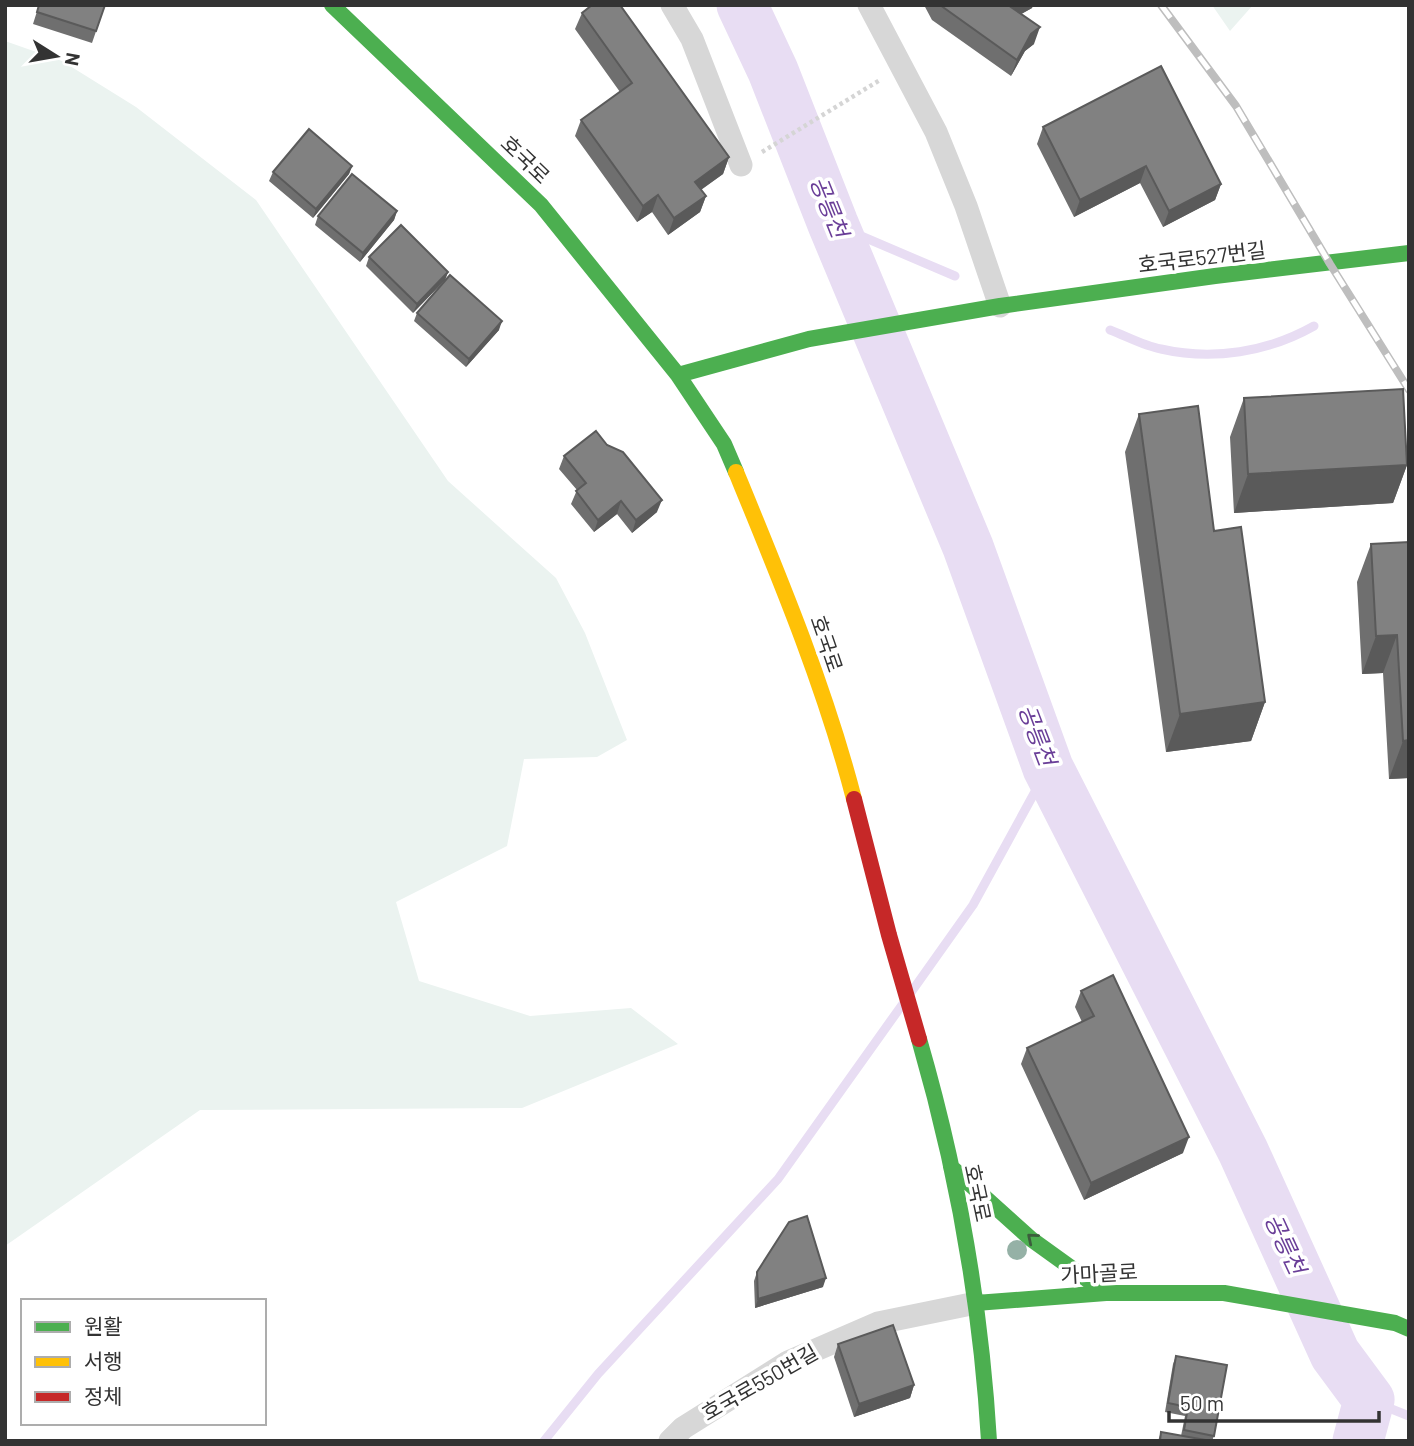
<svg xmlns="http://www.w3.org/2000/svg" width="1414" height="1446" viewBox="0 0 1414 1446" font-family="Barlow,'Noto Sans KR',sans-serif">
  <style>
    .green { fill: #ebf3f0 }
    .lines { fill: none; stroke-linecap: round; stroke-linejoin: round }
    .stream { stroke: #e8ddf3; stroke-width: 9 }
    .river { stroke: #e8ddf3; stroke-width: 51 }
    .path { stroke: #d5d5d5; stroke-width: 4.5; stroke-dasharray: 3.5 3.5; stroke-linecap: butt }
    .street { stroke: #d7d7d7; stroke-width: 23 }
    .fast { stroke: #4caf50; stroke-width: 16 }
    .slow { stroke: #ffc107; stroke-width: 16 }
    .jam { stroke: #c62828; stroke-width: 16 }
    .rail-casing { stroke: #bebebe; stroke-width: 8 }
    .rail { stroke: #fff; stroke-width: 5; stroke-dasharray: 16; stroke-linecap: butt }
    .tree { fill: #95b1a6 }
    .wall { fill: #6f6f6f }
    .shaded-wall { fill: #5a5a5a }
    .building { fill: #818181; stroke: #5a5a5a; stroke-width: 2 }
    .oneway { stroke: #3c5e3d }
    .labels { text-anchor: middle; stroke-width: 7; stroke-linejoin: round; paint-order: stroke }
    .street-label { font-size: 21px; fill: #333; stroke: #fff }
    .water-label { font-size: 23px; font-style: italic; fill: #6a3e98; stroke: #fff }
  </style>
  <rect width="100%" height="100%" fill="#fff"/>
  <path class="green" d="M1212,5h41l-23,26z
    M5,41l57,20 74,46 120,93 192,281 108,97 29,55 42,107 -30,17 -73,2 -17,87 -111,56 23,79 111,35 101,-8 47,36 -156,64 -322,2 -195,136z"/>
  <g class="lines">
    <path class="stream" d="M833,224l122,52
      M1110,330c16,6 34,16 51,19 52,12 107,3 153,-23
      M912,991l61,-86 75,-137
      M1369,1400l40,16
      M544,1441l54,-67 180,-195 124,-174"/>
    <path class="river" d="M742,5l31,66 60,153 135,323 80,221 195,383 92,203 34,46 -11,41"/>
    <path class="path" d="M762,152l118,-72"/>
    <path class="street" d="M672,5l20,34 49,126
      M869,5l67,127 30,74 34,100
      M670,1441l13,-13 105,-66 90,-39 98,-20"/>
    <path class="fast" d="M332,5l209,200 137,170 46,69 12,28
      M678,375l131,-36 191,-33 215,-30 194,-23
      M919,1039c38,131 62,266 70,402
      M951,1167l80,72 75,54
      M976,1303l130,-10h118l171,30 14,6"/>
    <path class="slow" d="M736,472c44,107 89,215 118,327"/>
    <path class="jam" d="M854,799l35,136 30,104"/>
    <defs>
      <path id="rail" d="M1161,5l75,101 94,158 79,126"/>
    </defs>
    <use href="#rail" class="rail-casing"/>
    <use href="#rail" class="rail"/>
  </g>
  <circle class="tree" cx="1017" cy="1250" r="10"/>
  <path class="wall" d="M39,5h66l-13,38 -59,-19z
    M924,5h109l-1,3 -11,6 13,30 -9,7 -14,25 -79,-56z
    M582,13l147,144 -6,17 -22,16 5,6 -6,16 -32,23 -16,-23 -15,10 -62,-86 6,-16 39,-28 -45,-63z
    M1043,127l178,57 -6,16 -52,27 -23,-44 -66,34 -37,-73z
    M352,166l-3,8 -36,44 -44,-37 4,-9z
    M397,211l-3,9 -34,42 -45,-37 3,-9z
    M369,257l79,15 -3,8 -32,33 -47,-47z
    M417,313l82,17 -33,37 -52,-46z
    M1244,398l163,67 -14,38 -159,10 -4,-76z
    M1139,414l75,117 51,171 -14,39 -85,11 -41,-300z
    M564,456l93,56 -25,21 -15,-19 -23,18 -23,-28 6,-14 -18,-21z
    M1409,542v236l-20,1 -6,-106 -21,1 -5,-92 14,-38z
    M1081,991l102,162 -99,47 -63,-136 6,-16 55,-26 -7,-15z
    M757,1272l66,15 -68,21 -1,-27z
    M838,1344l76,41 -4,13 -56,19 -20,-60z
    M1176,1356l38,80 -2,5h-54l3,-9 20,4 4,-20 -20,-4 8,-48z"/>
  <path class="shaded-wall" d="M1013,5h20l-1,3 -27,15 6,-16z
    M1040,27l-6,17 -9,7 -14,25 6,-16 14,-26z
    M729,157l-6,17 -34,24 6,-16z
    M352,166l-3,8 -36,44 3,-9z
    M1146,166l-6,17 -66,34 6,-17z
    M1221,184l-6,16 -52,27 6,-16z
    M658,195l-6,17 -15,10 6,-16z
    M706,196l-6,16 -32,23 6,-17z
    M397,211l-3,9 -34,42 3,-9z
    M448,272l-3,8 -32,33 4,-9z
    M502,321l-3,9 -33,37 3,-8z
    M1407,465l-14,38 -159,10 14,-39z
    M662,500l-5,12 -25,21 4,-13z
    M621,501l-4,13 -23,18 4,-12z
    M1397,635l-14,38 -21,1 14,-38z
    M1265,702l-14,39 -85,11 14,-38z
    M1409,740v38l-20,1 14,-38z
    M1189,1137l-6,16 -99,47 7,-17z
    M826,1278l-3,9 -68,21 3,-9z
    M914,1385l-4,13 -56,19 5,-13z"/>
  <path class="building" d="M39,5h66l-9,26 -59,-19z
    M592,5h28l109,152 -34,25 11,14 -32,22 -16,-23 -15,11 -62,-86 51,-37 -50,-70z
    M940,5h73l-2,2 29,20 -9,7 -14,26z
    M1161,66l60,118 -52,27 -23,-45 -66,34 -37,-73z
    M309,129l43,37 -36,43 -43,-37z
    M352,174l45,37 -34,42 -45,-37z
    M401,225l47,47 -31,32 -48,-47z
    M450,275l52,46 -33,38 -52,-46z
    M1403,389l4,76 -159,9 -4,-76z
    M1198,406l16,125 27,-4 24,175 -85,12 -41,-300z
    M596,431l11,14 16,7 39,48 -26,20 -15,-19 -23,19 -22,-29 10,-8 -22,-27z
    M1409,542v198l-6,1 -6,-106 -21,1 -5,-92z
    M1113,975l76,162 -98,46 -64,-135 67,-32 -13,-25z
    M807,1216l19,62 -68,21 -1,-27 32,-50z
    M893,1325l21,60 -55,19 -21,-60z
    M1176,1356l51,9 -13,71 -30,-6 4,-23 -20,-4z
    M1161,1432l50,9h-51z"/>
  <defs><path id="oneway-chevron" d="M-2-3.5L2.5 0L-2 3.5" fill="none" stroke-width="1.6" stroke-linecap="round" stroke-linejoin="round" transform="scale(1.75)"/></defs>
  <use class="oneway" href="#oneway-chevron" transform="translate(1032 1238) rotate(-140)"/>
  <g class="labels">
    <g class="street-label">
      <text transform="translate(525 160) rotate(44)" y="7">호국로</text>
      <text transform="translate(1202 258) rotate(-7)" y="7">호국로527번길</text>
      <text transform="translate(826 644) rotate(71)" y="7">호국로</text>
      <text transform="translate(977 1193) rotate(78)" y="7">호국로</text>
      <text transform="translate(1099 1274) rotate(-3)" y="7">가마골로</text>
      <text transform="translate(760 1383) rotate(-30)" y="7">호국로550번길</text>
    </g>
    <g class="water-label">
      <text transform="translate(829 207) rotate(68)" y="8">공릉천</text>
      <text transform="translate(1037 735) rotate(69)" y="8">공릉천</text>
      <text transform="translate(1285 1244) rotate(65)" y="8">공릉천</text>
    </g>
  </g>
  <rect width="1414" height="1446" fill="none" stroke="#333333" stroke-width="14"/>
  <rect x="21" y="1299" width="245" height="126" fill="#ffffff" stroke="#adadad" stroke-width="2"/>
  <rect x="35" y="1322" width="35" height="10" fill="#4caf50" stroke="#adadad" stroke-width="2"/>
  <text x="84" y="1334" font-size="21" fill="#333333">원활</text>
  <rect x="35" y="1357" width="35" height="10" fill="#ffc107" stroke="#adadad" stroke-width="2"/>
  <text x="84" y="1369" font-size="21" fill="#333333">서행</text>
  <rect x="35" y="1392" width="35" height="10" fill="#c62828" stroke="#adadad" stroke-width="2"/>
  <text x="84" y="1404" font-size="21" fill="#333333">정체</text>
  <g transform="translate(56 56) rotate(101)" stroke="#ffffff" stroke-width="5" paint-order="stroke">
  <path d="M0-5L12 26L0 18L-12 26Z" fill="#333333"/>
  <text y="-10" font-size="19" font-weight="bold" text-anchor="middle" fill="#333333">N</text>
  </g>
  <path d="M1169 1411v10h210v-10" fill="none" stroke="#333333" stroke-width="3.5"/>
  <text x="1180" y="1411" font-size="21" fill="#333333" stroke="#ffffff" stroke-width="5" paint-order="stroke">50 m</text>
</svg>
